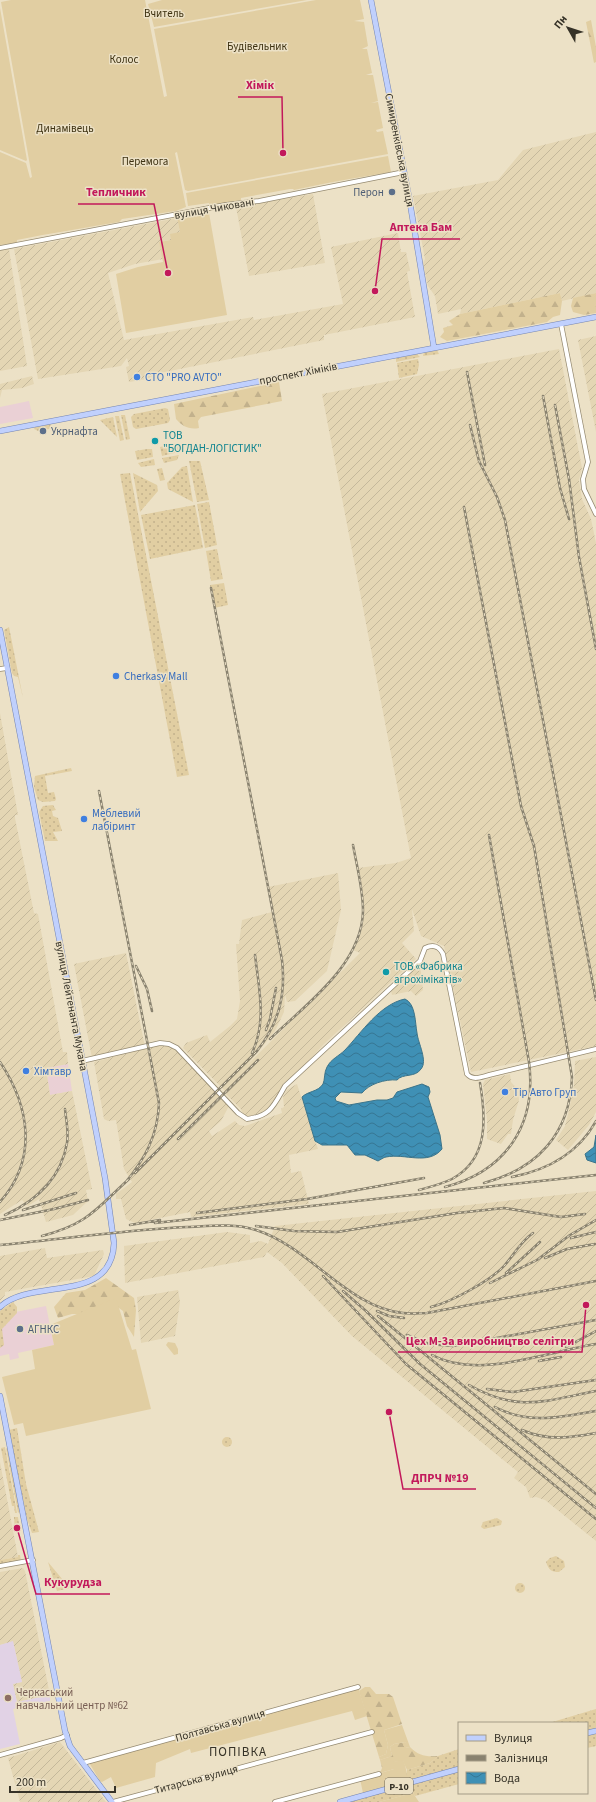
<svg xmlns="http://www.w3.org/2000/svg" width="596" height="1802" viewBox="0 0 596 1802" font-family="'Source Sans 3',sans-serif">
  <style>
    .commercial { fill: #ead0d5 }
    .industrial { fill: url(#industrial-furrows) }
    .education { fill: #e1d2e5 }
    .grass { fill: url(#grass-dots) }
    .forest { fill: url(#forest-firs) }
    .garden { fill: #e1cea2 }
    .water { fill: url(#water-waves); stroke: #3c748a }
    .lines { fill: none; stroke-linecap: round; stroke-linejoin: round }
    .minor-casing { stroke: #958a71; stroke-width: 5.5 }
    .major-casing { stroke: #7484b1; stroke-width: 6 }
    .minor { stroke: #fff; stroke-width: 4 }
    .major { stroke: #c0d0fd; stroke-width: 5 }
    .rail-casing { stroke: #89826f; stroke-width: 2.5 }
    .rail { stroke: #ece1c6; stroke-width: 1; stroke-dasharray: 3; stroke-linecap: butt }
    .service-dot { fill: #5c6f8a; stroke: #ece1c6; stroke-width: 1.5 }
    .shop-dot { fill: #3f7fe0; stroke: #ece1c6; stroke-width: 1.5 }
    .culture-dot { fill: #0f9aa8; stroke: #ece1c6; stroke-width: 1.5 }
    .education-dot { fill: #8d6e63; stroke: #ece1c6; stroke-width: 1.5 }
    .labels { text-anchor: middle; stroke-width: 3; stroke-linejoin: round; paint-order: stroke }
    .shield { fill: #ece1c6; stroke: #6d6657; stroke-width: 1 }
    .shield-label { font-size: 10px; font-weight: bold; fill: #363227 }
    .park-label { font-size: 11px; fill: #3d3111; stroke: #ece1c6 }
    .street-label { font-size: 11px; fill: #363227; stroke: #ece1c6 }
    .service-label { font-size: 11px; fill: #4e5e75; stroke: #ece1c6; text-anchor: start }
    .shop-label { font-size: 11px; fill: #366cbe; stroke: #ece1c6; text-anchor: start }
    .culture-label { font-size: 11px; fill: #0d838f; stroke: #ece1c6; text-anchor: start }
    .education-label { font-size: 11px; fill: #785e54; stroke: #ece1c6; text-anchor: start }
    .quarter-label { font-size: 13px; letter-spacing: 1px; fill: #363227; stroke: #ece1c6 }
    .leader { fill: none; stroke: #c2185b; stroke-width: 1.5 }
    .callout-dot { fill: #c2185b; stroke: #ece1c6; stroke-width: 1.5 }
    .callout-label { font-size: 12px; text-anchor: middle; font-weight: bold; fill: #c2185b; stroke: #ece1c6; stroke-width: 3; stroke-linejoin: round; paint-order: stroke }
  </style>
  <defs>
    <pattern id="industrial-furrows" width="10" height="10" patternUnits="userSpaceOnUse"><rect width="10" height="10" fill="#e4d6b4"/><path d="M-1 1l2-2M0 10L10 0M9 11l2-2" fill="none" stroke="#c4b89b"/></pattern>
    <pattern id="grass-dots" width="8" height="8" patternUnits="userSpaceOnUse"><rect width="8" height="8" fill="#e1cea2"/><path d="M2 2h.1M6 6h.1" fill="none" stroke="#c2b18c" stroke-width="1.8" stroke-linecap="round"/></pattern>
    <pattern id="forest-firs" width="22" height="20" patternUnits="userSpaceOnUse"><rect width="22" height="20" fill="#e1cea2"/><path d="M5 1l3.5 6h-7zM16 11l3.5 6h-7z" fill="#c2b18c"/></pattern>
    <pattern id="water-waves" width="16" height="10" patternUnits="userSpaceOnUse"><rect width="16" height="10" fill="#3f90b5"/><path d="M0 5q4-4 8 0t8 0" fill="none" stroke="#367693"/></pattern>
  </defs>
  <rect width="100%" height="100%" fill="#ece1c6"/>
  <path class="commercial" d="M29,401l4,17 -33,6v-17z
    M68,1064l4,27 -22,4 -4,-27z
    M46,1306l8,39 -36,8 1,5 -9,2 -1,-6 -9,2v-41z"/>
  <path class="industrial" d="M596,132v161l-34,8 -2,-8 -100,21 1,-5 -23,5 -3,-18 -7,-10 -5,-23 2,-4 -12,-63 85,-16 25,-30z
    M313,194l12,69 -76,13 -13,-69z
    M177,218l3,14 -9,8 -12,2 4,17 -28,5 -27,9 16,67 129,-23 1,3 89,-16 -12,-57 67,-14 3,19h5l4,18 -3,2 8,45 -91,18v5l-169,34 -7,5 -19,3 -3,-15 3,-1 -2,-8 -6,8 -83,13 -24,-130z
    M9,249l18,117 -27,5v-121z
    M596,336v96l-18,-92z
    M559,349l23,119 -3,12 3,19 9,20 5,24v503l-125,26 -27,-126 -23,-10 -9,-27 2,22 -12,12 14,16 -93,86 -30,33 -11,9 -10,21 -23,9 -5,-2 -4,-7 -14,-14 1,-1 -44,-45 3,-5 21,-8 3,7 20,-16 7,-7 3,-18 -4,-57h3l3,-24 30,-8 -4,-25 70,-14 3,37 -14,61 -32,30 -8,1 -2,-7 -1,17 -9,19 -28,34 113,-112 -7,-3 7,-16 3,-23 -5,-43 38,-5 15,-5 -89,-464z
    M32,376l2,8 -12,4 -20,2 -2,8v-14z
    M0,713l18,102h-3v3l19,95 4,1 25,138h4l1,12 -22,4 4,27 22,-4 20,98 -6,1 2,11 -15,14 -27,7 -7,-23 -11,7 -6,-6 -22,14z
    M126,953l19,94 -53,11 -18,-94z
    M420,964l3,26 -7,6 -5,-5 -19,4 -1,-4z
    M164,1044l12,6 53,56 -8,15 -12,10 3,5 23,-15 4,4 6,1 37,-13 -1,-4 3,-2 -1,-10 4,-7 10,-6 21,65 -29,6 2,18 10,-2 8,33 -118,13 -1,-5 -55,11 -9,-4 -5,-20h-5v-5l16,-12 -8,-13 -8,-49 -8,1 -4,-2 -10,-57z
    M596,1057v55l-7,13 -21,25 -12,-10 9,-14 4,-16 5,-25 1,-24z
    M510,1074l1,8 7,8 1,10 -6,20 -2,14h-3l-7,10 -14,-5v-19l-4,-36 2,-4z
    M596,1191v350l-51,-41 -9,-3 -6,1 -4,-11 -12,-9 4,-6 -166,-136 -70,-73 -15,-11 -3,5 -139,26 -1,-37 103,-14 23,3v8l11,-2 7,3 7,-18z
    M45,1248l2,10 56,-8 1,4 -10,22 -89,16v3l-5,6v-45z
    M178,1290l2,12 -5,34 -34,7 -4,-46z
    M0,1462l18,95 -18,3z
    M23,1568l2,3 25,124 -33,7 -4,-18 9,-2 -9,-40 -13,3v-73z
    M60,1742l46,60h-86l-12,-44z"/>
  <path class="education" d="M13,1641l9,41 -9,2 4,18 33,-7v6l-37,8 7,35 -20,5v-104z"/>
  <path class="grass" d="M437,350l2,4 -16,2 1,-4z
    M417,354l3,3 -24,5v-4z
    M418,359l1,6 -2,9 -18,4 -2,-15z
    M165,408l3,1 2,11 -2,3 -32,6 -3,-2 -2,-10 3,-3z
    M121,415h4l5,24 -4,1z
    M115,416h4l5,24 -4,1z
    M113,417l4,20 -17,-17z
    M50,424l1,1 -2,4 -11,2 -4,-2 1,-2z
    M177,443l1,9 -16,4 -2,-9z
    M147,449h5l1,8 -16,3 -2,-9z
    M179,455l-2,5 -13,3 -2,-5z
    M154,459l1,6 -14,2 -3,-4z
    M189,461h11l9,39 -12,2z
    M187,466l6,36 -25,-13 -1,-6 15,-16z
    M162,468l3,12 -5,1 -3,-12z
    M130,473l8,41 51,261 -12,2 -57,-303z
    M133,473l24,12 1,6 -18,21z
    M209,502l8,43 -12,3 -8,-44z
    M195,505l8,43 -53,11 -9,-44z
    M217,549l6,30 -12,2 -5,-30z
    M224,583l4,22 -14,3 -4,-23z
    M9,627l14,71 -5,-21 -4,-1 -2,-3 -8,-43z
    M71,768l1,3 -27,5 3,17 6,-1 2,7 -1,2 -12,1 -5,-2 -4,-13 1,-11z
    M53,805l3,5 -4,1 1,5 5,2 4,13 -9,1 5,9h-13l-6,-29 4,-6z
    M13,1302l4,5v6l-15,16 2,16 -4,3v-37z
    M17,1428l9,56 13,48 -7,1 -5,-14 -18,-89z
    M222 1442a5 5 0 1 1 10 0a5 5 0 1 1-10 0Z
    M5,1447l12,66h-2l-1,-7h-2l-11,-58z
    M6,1448l2,1 12,62 -2,2z
    M14,1517h4l2,13 -5,1z
    M497,1518l5,3 -1,4 -17,4 -3,-2 2,-5z
    M18,1555h2l1,6 -21,4v-5l18,-3z
    M556,1556l8,5 1,6 -6,5c-8,0 -10,-2 -13,-10l4,-4z
    M48,1562l15,18 12,6 -1,1 -17,4z
    M515 1588a5 5 0 1 1 10 0a5 5 0 1 1-10 0Z
    M596,1709v37l-9,2v-25h-38z
    M459,1749v35l-44,12 -2,-3 -34,9h-39c23,-6 46,-10 69,-19l-3,-8 1,-5 23,-7 8,-7z"/>
  <path class="forest" d="M591,20l5,27v15l-2,1 -8,-41z
    M560,293l2,8 -2,14 -7,2 -6,5 -100,19 -7,-4 4,-5 -1,-4 10,-3 -4,-4 11,-7z
    M596,293v20l-12,2 -11,-3 -2,-6 2,-8z
    M279,382l3,19 -81,16 -3,4 1,7c-10,2 -17,-2 -23,-9l-2,-15z
    M106,1278l28,20 2,12 -2,27 -7,-11 -4,-15 -8,-6 -19,9h-24l-14,4 -4,-11 12,-14 19,-3z
    M168,1342l7,1 3,6v5l-4,1 -8,-10z
    M365,1687h5l6,7h13l4,3 9,27 -18,6 4,15 -2,9 -7,3 -20,-66z
    M405,1742l2,2 -2,4 5,-1c9,9 16,10 28,9l-8,7 -23,7 -4,-9 -9,1v7l-14,4 2,-5 -2,-8 12,-4 -2,-9 4,-3z"/>
  <path class="garden" d="M11,0h134l19,97 3,-1 -13,-67 162,-29h44l4,19 -10,2 10,1 4,24 -6,3h5l5,24 -6,2h7l5,26 -7,2 7,-1 5,26 -7,2 1,2 6,-1 5,23 -200,37 -3,-1 -8,-38 -2,1 11,54 -10,4 -54,8 -3,3c-34,6 -68,11 -102,18v3l-17,2v-93l26,11 4,15 2,-1 -31,-175z
    M162,0h145l-153,27 -6,-23z
    M0,8l27,152 -1,1 -26,-11z
    M388,156l3,16c-30,5 -66,11 -97,18l-1,-1h-3l-49,9v2l-31,6 -1,-3 -21,3 -2,-13z
    M209,213l18,102 -101,18 -10,-59 22,-7 25,-5 -4,-20 12,-2 -1,-6 10,-2 -3,-14z
    M116,1298l16,52 4,-1 15,60 -125,27 -3,-13 -9,2 -12,-48 33,-8 -3,-19 22,-5 -4,-20z
    M358,1687l9,29 -12,4 -3,-9 -161,42 -1,-4 -34,14 -1,14 -39,11 -5,-11 -9,5 -2,-1 -12,-20z
    M402,1725l8,22 -5,1 -2,-3 3,-1 -1,-2 -11,2 -4,3 2,9 -12,4 -1,-3 7,-3 2,-9 -4,-15z
    M403,1760c4,8 3,15 6,23l-46,10 -3,-14 34,-10 -1,-7z
    M413,1793l6,9h-40z"/>
  <path class="water" d="M405,999c11,5 10,24 12,34 1,10 11,28 4,36 -6,9 -18,4 -24,11 -12,-1 -28,4 -35,13l-21,-1 -6,6 1,3 13,4 28,-5h10l6,-2 4,-6 25,-8 7,3 1,5 -2,5 12,38 2,14c-14,17 -37,4 -56,8 -2,0 -6,3 -8,4l-13,-6h-10l-8,-10h-25l-7,-4 -13,-44c6,-6 16,-5 21,-13 2,-4 1,-12 4,-17 4,-8 12,-11 18,-17 16,-17 35,-46 60,-51z
    M596,1135v28l-9,-3 -2,-6 9,-7z"/>
  <g class="lines">
    <defs>
      <path id="minor" d="M0,248l225,-43 34,-4 145,-29
        M561,324l27,138 -5,17 1,10 12,25
        M0,669l7,-1
        M82,1061l78,-18 9,1 8,4 61,65 9,6c24,-3 27,-14 38,-33l135,-125 5,-13c8,-4 14,-2 18,6l24,120c6,7 14,3 22,1l107,-26
        M0,1566l33,-6
        M0,1755l61,-17 6,-3
        M83,1763l275,-76
        M113,1802l259,-70
        M275,1802l104,-28"/>
      <path id="major" d="M371,0l38,197 25,151
        M0,431l596,-114
        M0,630l105,548 9,65c-2,62 -82,34 -114,64
        M0,1396l65,335 5,15 42,56
        M587,1733l9,-2
        M340,1802l119,-33"/>
    </defs>
    <use href="#minor" class="minor-casing"/>
    <use href="#major" class="major-casing"/>
    <use href="#minor" class="minor"/>
    <use href="#major" class="major"/>
    <defs>
      <path id="rail" d="M467,372l18,93
        M543,396l17,92 9,31
        M555,405l14,74 10,78 17,92
        M470,425l9,36 18,36 8,23 91,480
        M464,507l57,299 13,40 38,231c-2,57 -35,92 -88,106
        M99,791l60,312c-1,32 -14,56 -34,80
        M136,966l11,23 5,22
        M266,1030l4,-11 6,-31
        M270,1039c35,-34 92,-74 93,-128 0,-22 -6,-44 -10,-66
        M252,1053c15,-32 7,-64 3,-98
        M0,1062c30,45 38,97 0,140
        M178,1139l80,-79
        M135,1173l122,-122c22,-28 29,-56 25,-91l-71,-372
        M512,1177c35,-7 66,-23 84,-56
        M445,1187c61,-16 92,-62 84,-125l-40,-227
        M419,1190c11,-3 23,-6 33,-11 37,-20 34,-61 28,-96
        M23,1210l53,-17
        M197,1213l110,-14 117,-21
        M5,1215c31,-14 56,-37 62,-72 2,-11 -1,-23 -2,-34
        M0,1220l54,-11 34,-9
        M155,1223l441,-48
        M130,1225l30,-5
        M256,1226l38,5 43,1 120,-19 47,-5 57,9 24,-3
        M42,1236c46,-12 54,-27 87,-57
        M571,1238l25,-6
        M0,1245c62,-6 125,-15 187,-18 23,-1 47,-4 69,3 54,17 91,77 147,83 8,1 16,0 24,0l169,-32
        M545,1258l22,-9 28,-5
        M506,1273l34,-31
        M323,1276l83,88 190,155
        M490,1283l47,-23 33,-25 26,-15
        M343,1291l23,20 54,53 176,144
        M431,1307c20,-5 59,-26 73,-41 10,-11 16,-24 29,-33
        M377,1311l12,5 15,2
        M378,1316l218,178
        M407,1335l22,9 24,2 143,-26
        M566,1347l30,-16
        M432,1355c46,25 114,-3 164,-11
        M539,1361l22,-4
        M469,1385c49,28 76,16 127,6
        M487,1389l26,3 83,-12
        M495,1407c33,18 67,10 101,4
        M522,1430c25,11 48,8 74,3"/>
    </defs>
    <use href="#rail" class="rail-casing"/>
    <use href="#rail" class="rail"/>
  </g>
  <g class="service-dot">
    <circle cx="392" cy="192" r="4"/>
    <circle cx="43" cy="431" r="4"/>
    <circle cx="20" cy="1329" r="4"/>
  </g>
  <g class="shop-dot">
    <circle cx="137" cy="377" r="4"/>
    <circle cx="116" cy="676" r="4"/>
    <circle cx="84" cy="819" r="4"/>
    <circle cx="26" cy="1071" r="4"/>
    <circle cx="505" cy="1092" r="4"/>
  </g>
  <g class="culture-dot">
    <circle cx="155" cy="441" r="4"/>
    <circle cx="386" cy="972" r="4"/>
  </g>
  <circle class="education-dot" cx="8" cy="1698" r="4"/>
  <g class="labels">
    <rect class="shield" x="385" y="1778" width="28" height="16" rx="3"/>
    <g class="shield-label">
      <text x="399" y="1790">Р-10</text>
    </g>
    <g class="park-label">
      <text x="164" y="17">Вчитель</text>
      <text x="257" y="50">Будівельник</text>
      <text x="124" y="63">Колос</text>
      <text x="65" y="132">Динамівець</text>
      <text x="145" y="165">Перемога</text>
    </g>
    <g class="street-label">
      <text transform="translate(400 150) rotate(79)" y="4">Симиренківська вулиця</text>
      <text transform="translate(214 208) rotate(-10)" y="4">вулиця Чиковані</text>
      <text transform="translate(298 373) rotate(-11)" y="4">проспект Хіміків</text>
      <text transform="translate(72 1006) rotate(79)" y="4">вулиця Лейтенанта Мукана</text>
      <text transform="translate(220 1725) rotate(-16)" y="4">Полтавська вулиця</text>
      <text transform="translate(196 1779) rotate(-15)" y="4">Титарська вулиця</text>
    </g>
    <g class="service-label">
      <text x="384" y="196" text-anchor="end">Перон</text>
      <text x="51" y="435">Укрнафта</text>
      <text x="28" y="1333">АГНКС</text>
    </g>
    <g class="shop-label">
      <text x="145" y="381">СТО "PRO AVTO"</text>
      <text x="124" y="680">Cherkasy Mall</text>
      <text x="92" y="817">Меблевий<tspan x="92" dy="13">лабіринт</tspan></text>
      <text x="34" y="1075">Хімтавр</text>
      <text x="513" y="1096">Тір Авто Груп</text>
    </g>
    <g class="culture-label">
      <text x="163" y="439">ТОВ<tspan x="163" dy="13">"БОГДАН-ЛОГІСТИК"</tspan></text>
      <text x="394" y="970">ТОВ «Фабрика<tspan x="394" dy="13">агрохімікатів»</tspan></text>
    </g>
    <g class="education-label">
      <text x="16" y="1696">Черкаський<tspan x="16" dy="13">навчальний центр №62</tspan></text>
    </g>
    <g class="quarter-label">
      <text x="238" y="1756">ПОПІВКА</text>
    </g>
  </g>
  <path class="leader" d="M283 153L282 97H238M168 273L154 204H78M375 291L382 239H460M586 1305L582 1352H398M389 1412L403 1489H476M17 1528L36 1594H110"/>
  <g class="callout-dot">
    <circle cx="283" cy="153" r="4"/>
    <circle cx="168" cy="273" r="4"/>
    <circle cx="375" cy="291" r="4"/>
    <circle cx="586" cy="1305" r="4"/>
    <circle cx="389" cy="1412" r="4"/>
    <circle cx="17" cy="1528" r="4"/>
  </g>
  <g class="callout-label">
    <text x="260" y="89">Хімік</text>
    <text x="116" y="196">Тепличник</text>
    <text x="421" y="231">Аптека Бам</text>
    <text x="490" y="1345">Цех М-3а виробництво селітри</text>
    <text x="440" y="1482">ДПРЧ №19</text>
    <text x="73" y="1586">Кукурудза</text>
  </g>
  <rect x="458" y="1722" width="130" height="72" fill="#ece1c6" stroke="#a39b86"/>
  <rect x="466" y="1735" width="20" height="6" fill="#c0d0fd" stroke="#a39b86"/>
  <text x="494" y="1742" font-size="12" fill="#363227">Вулиця</text>
  <rect x="466" y="1755" width="20" height="6" fill="#89826f" stroke="#a39b86"/>
  <text x="494" y="1762" font-size="12" fill="#363227">Залізниця</text>
  <rect x="466" y="1772" width="20" height="12" fill="url(#water-waves)" stroke="#a39b86"/>
  <text x="494" y="1782" font-size="12" fill="#363227">Вода</text>
  <g transform="translate(568 28) rotate(309)" stroke="#ece1c6" stroke-width="3" paint-order="stroke">
  <path d="M0-3L7 15L0 10L-7 15Z" fill="#363227"/>
  <text y="-6" font-size="11" font-weight="bold" text-anchor="middle" fill="#363227">Пн</text>
  </g>
  <path d="M10 1786v6h105v-6" fill="none" stroke="#363227" stroke-width="2"/>
  <text x="16" y="1786" font-size="12" fill="#363227" stroke="#ece1c6" stroke-width="3" paint-order="stroke">200 m</text>
</svg>
